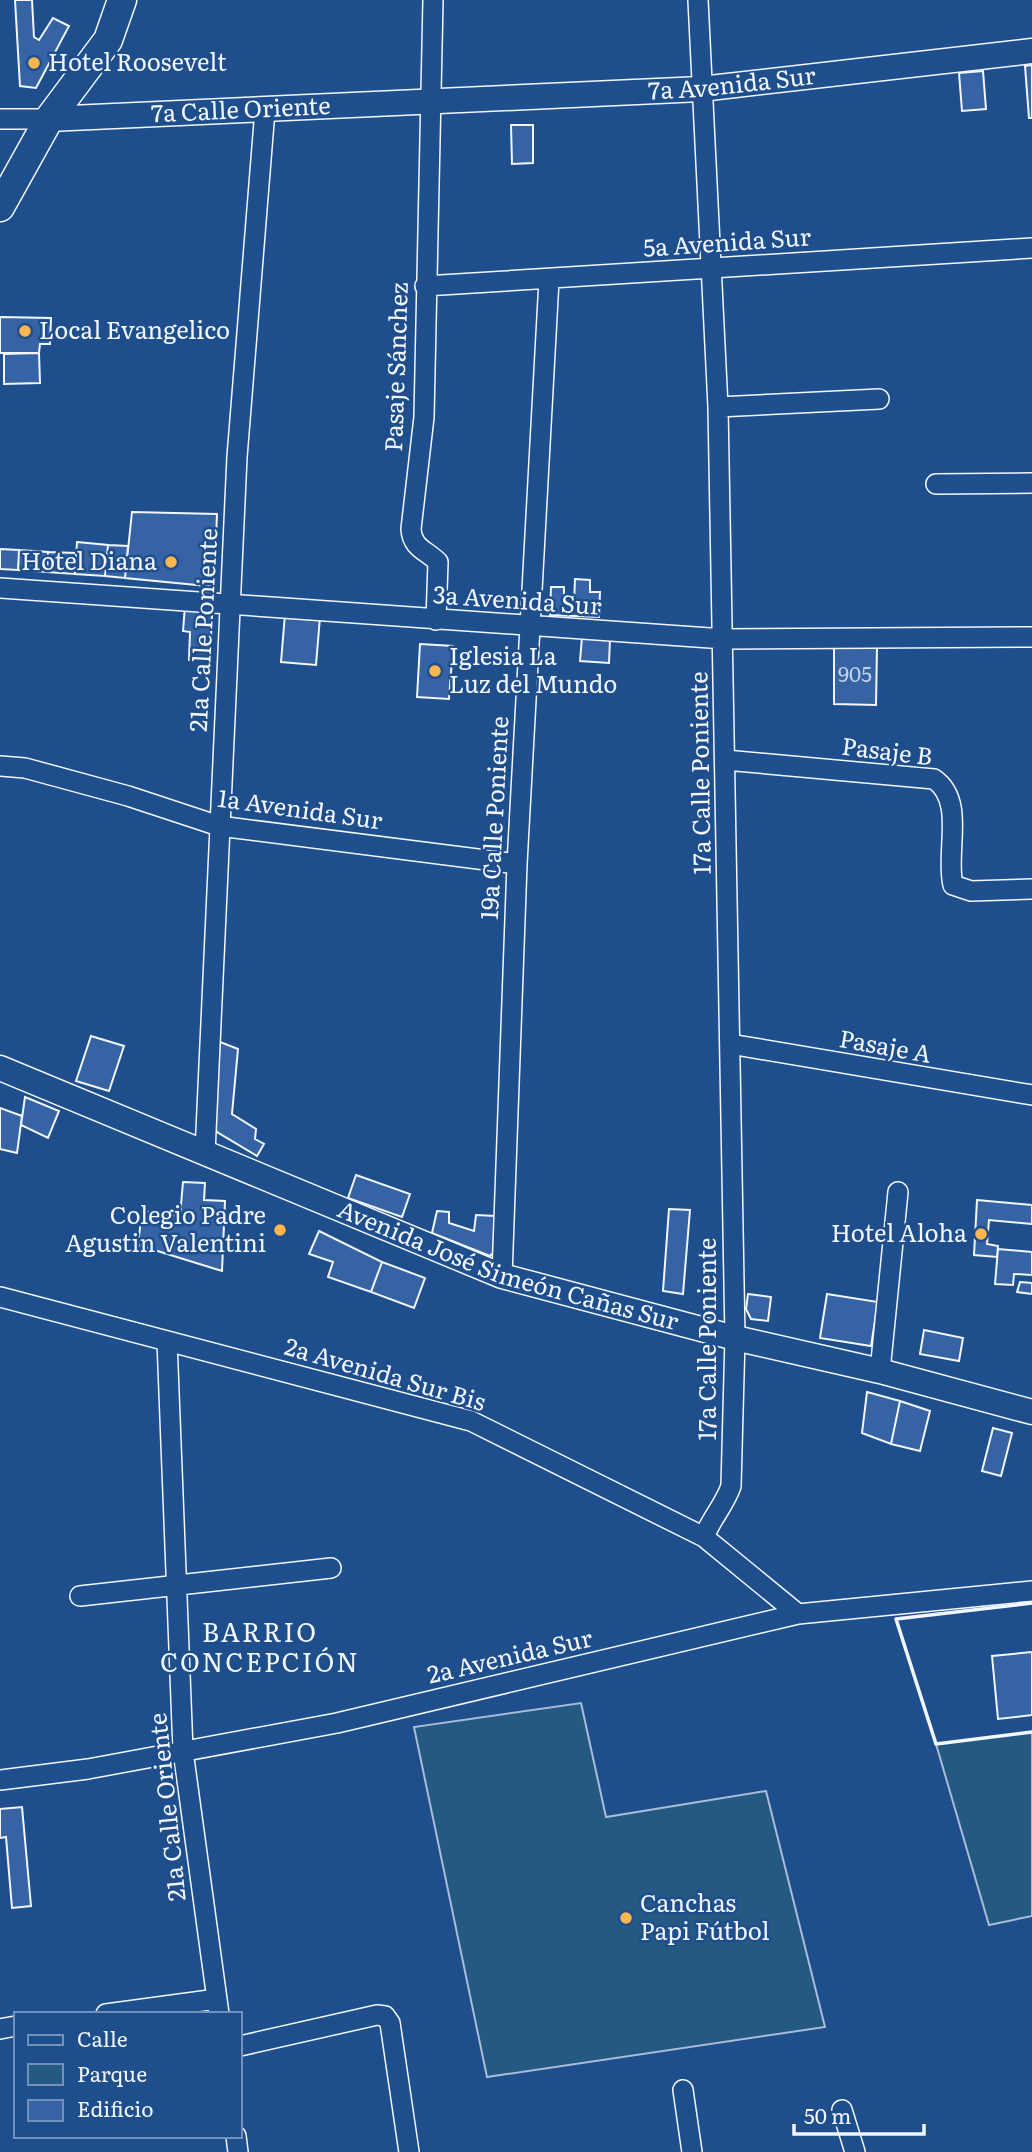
<svg xmlns="http://www.w3.org/2000/svg" width="1032" height="2152" viewBox="0 0 1032 2152" font-family="Literata,serif">
  <style>
    .green { fill: #245a82; stroke: #a8bbd7; stroke-width: 2 }
    .building { fill: #3563a3; stroke: #f2f6ff; stroke-width: 2 }
    .lines { fill: none; stroke-linecap: round; stroke-linejoin: round }
    .minor-casing { stroke: #f2f6ff; stroke-width: 22 }
    .major-casing { stroke: #f2f6ff; stroke-width: 27 }
    .highway-casing { stroke: #f2f6ff; stroke-width: 31 }
    .minor { stroke: #1f4e8c; stroke-width: 19 }
    .major { stroke: #1f4e8c; stroke-width: 24 }
    .highway { stroke: #1f4e8c; stroke-width: 28 }
    .wall { stroke: #f2f6ff; stroke-width: 3.5 }
    .poi-dot { fill: #ffb74d; stroke: #1f4e8c; stroke-width: 2.5 }
    .labels { text-anchor: middle; stroke-width: 5; stroke-linejoin: round; paint-order: stroke }
    .number-label { font-size: 21px; fill: #c3d1e8 }
    .poi-label { font-size: 24px; fill: #f2f6ff; stroke: #1f4e8c; text-anchor: start }
    .street-label { font-size: 24px; fill: #f2f6ff; stroke: #1f4e8c }
    .neighbourhood-label { font-size: 26px; letter-spacing: 2px; fill: #f2f6ff; stroke: #1f4e8c }
  </style>
  <rect width="100%" height="100%" fill="#1f4e8c"/>
  <path class="green" d="M581,1703l25,114 160,-26 59,236 -338,50 -73,-350z
    M1032,1732v184l-43,9 -53,-181z"/>
  <path class="building" d="M15,0h17l2,37 5,3 14,-22 16,8 -33,62 -16,-2z
    M1032,65v53h-3l-4,-52z
    M983,71l3,38 -24,2 -3,-38z
    M511,125h22v38l-21,1z
    M0,317l51,1 -1,26h-10l-1,9h-39z
    M39,353l1,30 -36,1v-30z
    M132,512l85,2 -3,69 -7,3 -82,-8z
    M77,542l31,3 -3,31 -30,-2z
    M108,545l20,1 -3,32 -20,-2z
    M0,549l19,1 -1,20 -18,-1z
    M19,550l29,2 -1,20 -29,-2z
    M48,552l28,1 -1,21 -28,-2z
    M575,579l15,1v12h10l-1,25 -49,-2 1,-28h13v17h10z
    M185,606l24,5 3,4 -2,46 -21,-1 1,-28 -7,-1z
    M285,614l35,3 -4,48 -35,-3z
    M582,637l28,2 -1,24 -29,-2z
    M420,644l33,2 -4,53 -32,-2z
    M834,646l43,1 -1,58 -42,-1z
    M91,1036l33,10 -15,45 -33,-10z
    M220,1042l18,7 -6,65 24,15 -1,10 9,5 -7,12 -40,-24 -5,-12z
    M25,1097l34,14 -11,27 -27,-13z
    M0,1108l22,8 -5,37 -17,-4z
    M356,1175l54,19 -8,23 -54,-19z
    M183,1182l22,1 -1,17 21,1 -3,70 -84,-26 4,-34 38,5z
    M977,1200l55,5v19l-43,-4 -2,24 11,2 -1,11 -23,-2z
    M669,1209l21,1 -7,84 -20,-3z
    M437,1211l12,1v11l25,8 2,-16 20,1 -2,36 -4,4 -58,-23z
    M319,1231l63,31 -11,30 -43,-15 5,-15 -24,-8z
    M998,1249l34,3v23l-18,-1 -1,11 -18,-1z
    M382,1262l43,16 -11,30 -43,-16z
    M1020,1282l12,1v11l-15,-2z
    M748,1294l23,3 -3,24 -17,-2 -5,-10z
    M827,1294l51,8 -7,44 -51,-8z
    M924,1330l39,8 -4,23 -39,-7z
    M867,1392l33,9 -9,43 -29,-11z
    M900,1401l30,10 -10,40 -29,-7z
    M993,1428l19,5 -11,43 -19,-5z
    M1032,1652v63l-34,4 -6,-63z
    M22,1807l9,99 -19,2 -6,-71 -6,1v-29z"/>
  <g class="lines">
    <defs>
      <path id="minor" d="M433,0l-9,417 -13,112c1,19 15,21 27,33l-2,58
        M698,0l20,407 17,931 -4,148c-6,18 -20,33 -27,51
        M0,119h49
        M425,286l607,-38
        M718,407l161,-8
        M936,484l96,-1
        M0,588l724,51 308,-2
        M725,760l209,19c32,22 11,73 19,106l18,6 61,-2
        M0,766l25,2 103,28 91,30 298,38
        M730,1044l302,51
        M205,1153l32,-696 28,-347
        M502,1276l15,-412 32,-584
        M0,1297l471,124 233,116 94,77
        M167,1341l16,410 36,263
        M880,1371l18,-179
        M80,1596l251,-28
        M0,1780l88,-11 249,-46 461,-109 234,-23
        M106,2014l111,-15
        M0,2029l16,-3
        M240,2046l137,-31 8,1 5,7 19,129
        M683,2090l9,62
        M842,2110l13,42
        M236,2136l2,16"/>
      <g id="major">
        <path id="s1" d="M49,119l652,-30 331,-38"/>
        <path id="s2" d="M0,1068l502,208 233,62 145,33 152,41"/>
      </g>
      <path id="highway" d="M0,207l49,-88 59,-79 14,-40"/>
    </defs>
    <use href="#minor" class="minor-casing"/>
    <use href="#major" class="major-casing"/>
    <use href="#highway" class="highway-casing"/>
    <use href="#minor" class="minor"/>
    <use href="#major" class="major"/>
    <use href="#highway" class="highway"/>
    <path class="wall" d="M1032,1603l-136,16 40,125 96,-12"/>
  </g>
  <g class="poi-dot">
    <circle cx="34" cy="63" r="7"/>
    <circle cx="25" cy="331" r="7"/>
    <circle cx="171" cy="562" r="7"/>
    <circle cx="435" cy="671" r="7"/>
    <circle cx="280" cy="1230" r="7"/>
    <circle cx="981" cy="1234" r="7"/>
    <circle cx="626" cy="1918" r="7"/>
  </g>
  <g class="labels">
    <g class="number-label">
      <text x="855" y="682">905</text>
    </g>
    <g class="poi-label">
      <text x="48" y="71">Hotel Roosevelt</text>
      <text x="39" y="339">Local Evangelico</text>
      <text x="157" y="570" text-anchor="end">Hotel Diana</text>
      <text x="449" y="665">Iglesia La<tspan x="449" dy="28">Luz del Mundo</tspan></text>
      <text x="266" y="1224" text-anchor="end">Colegio Padre<tspan x="266" dy="28">Agustin Valentini</tspan></text>
      <text x="967" y="1242" text-anchor="end">Hotel Aloha</text>
      <text x="640" y="1912">Canchas<tspan x="640" dy="28">Papi Fútbol</tspan></text>
    </g>
    <g class="street-label">
      <text dy="8" stroke="none"><textPath href="#s1" startOffset="684">7a Avenida Sur</textPath></text>
      <text dy="8" stroke="none"><textPath href="#s1" startOffset="192">7a Calle Oriente</textPath></text>
      <text transform="translate(727 243) rotate(-4)" y="8">5a Avenida Sur</text>
      <text transform="translate(397 367) rotate(-88)" y="8">Pasaje Sánchez</text>
      <text transform="translate(517 601) rotate(4)" y="8">3a Avenida Sur</text>
      <text transform="translate(204 630) rotate(-87)" y="8">21a Calle Poniente</text>
      <text transform="translate(887 752) rotate(7)" y="8">Pasaje B</text>
      <text transform="translate(701 773) rotate(-91)" y="8">17a Calle Poniente</text>
      <text transform="translate(300 810) rotate(8)" y="8">1a Avenida Sur</text>
      <text transform="translate(495 818) rotate(-87)" y="8">19a Calle Poniente</text>
      <text transform="translate(885 1047) rotate(10)" y="8">Pasaje A</text>
      <text dy="8" stroke="none"><textPath href="#s2" startOffset="546">Avenida José Simeón Cañas Sur</textPath></text>
      <text transform="translate(708 1339) rotate(-90)" y="8">17a Calle Poniente</text>
      <text transform="translate(385 1375) rotate(16)" y="8">2a Avenida Sur Bis</text>
      <text transform="translate(510 1657) rotate(-13)" y="8">2a Avenida Sur</text>
      <text transform="translate(168 1807) rotate(-96)" y="8">21a Calle Oriente</text>
    </g>
    <g class="neighbourhood-label">
      <text x="260" y="1642">BARRIO<tspan x="260" dy="30">CONCEPCIÓN</tspan></text>
    </g>
  </g>
  <rect x="14" y="2012" width="228" height="126" fill="#1f4e8c" stroke="#7391ba" stroke-width="2"/>
  <rect x="28" y="2035" width="35" height="10" fill="#1f4e8c" stroke="#7391ba" stroke-width="2"/>
  <text x="77" y="2047" font-size="21" fill="#f2f6ff">Calle</text>
  <rect x="28" y="2064" width="35" height="21" fill="#245a82" stroke="#7391ba" stroke-width="2"/>
  <text x="77" y="2082" font-size="21" fill="#f2f6ff">Parque</text>
  <rect x="28" y="2100" width="35" height="21" fill="#3563a3" stroke="#7391ba" stroke-width="2"/>
  <text x="77" y="2117" font-size="21" fill="#f2f6ff">Edificio</text>
  <path d="M794 2124v10h130v-10" fill="none" stroke="#f2f6ff" stroke-width="3.5"/>
  <text x="804" y="2124" font-size="21" fill="#f2f6ff" stroke="#1f4e8c" stroke-width="5" paint-order="stroke">50 m</text>
</svg>
